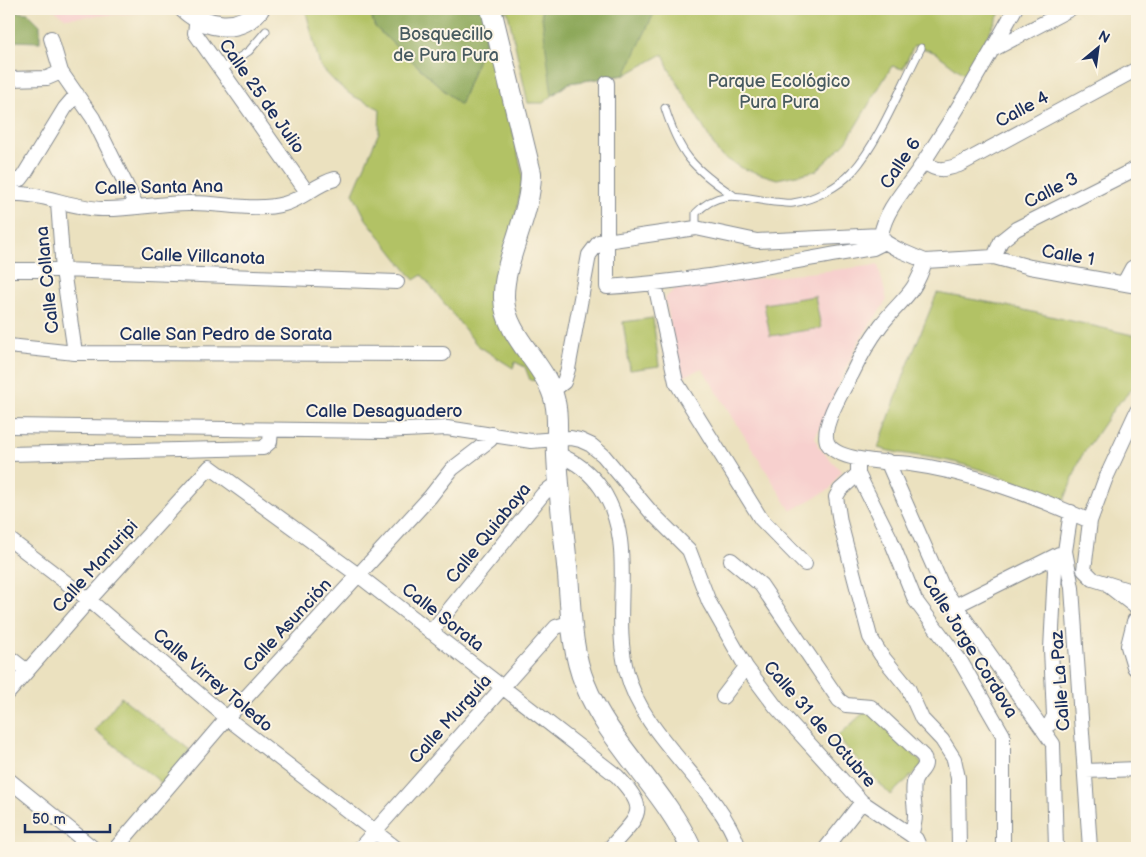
<svg xmlns="http://www.w3.org/2000/svg" width="1146" height="857" viewBox="0 0 1146 857" font-family="'Balsamiq Sans',sans-serif">
  <style>
    .built { fill: #f7d0ce }
    .green { fill: #b2c265; stroke: #667862 }
    .forest { fill: #8da85a; stroke: #546c5c }
    .lines { fill: none; stroke-linecap: round; stroke-linejoin: round }
    .lane-casing { stroke: #83888e; stroke-width: 9 }
    .street-casing { stroke: #83888e; stroke-width: 16 }
    .secondary-casing { stroke: #83888e; stroke-width: 22 }
    .lane { stroke: #fff; stroke-width: 7 }
    .street { stroke: #fff; stroke-width: 14 }
    .secondary { stroke: #fff; stroke-width: 20 }
    .labels { text-anchor: middle; stroke-width: 4; stroke-linejoin: round; paint-order: stroke }
    .park-label { font-size: 18px; fill: #485b60; stroke: #fcf5e5 }
    .street-label { font-size: 18px; fill: #1b2f5e; stroke: #fcf5e5 }
  </style>
  <rect width="100%" height="100%" fill="#fcf5e5"/>
  <filter id="ink" filterUnits="userSpaceOnUse"><feTurbulence type="fractalNoise" baseFrequency=".02" numOctaves="2"/><feDisplacementMap in="SourceGraphic" scale="10" xChannelSelector="R" yChannelSelector="G"/><feConvolveMatrix kernelMatrix="1 2 1 2 8 2 1 2 1" color-interpolation-filters="sRGB"/></filter>
  <filter id="wash" filterUnits="userSpaceOnUse"><feTurbulence type="fractalNoise" baseFrequency=".0096" numOctaves="4" result="noise"/><feDisplacementMap in="SourceGraphic" scale="20" xChannelSelector="R" yChannelSelector="G"/><feGaussianBlur stdDeviation="1.12" result="paint"/><feColorMatrix in="noise" values="0 0 0 0 0 0 0 0 0 0 0 0 0 0 0 0 0 1.4 0 .05"/><feComposite in="paint" operator="in"/></filter>
  <g filter="url(#wash)">
    <rect width="100%" height="100%" fill="#ebe1bf"/>
    <path class="built" d="M53,9h85l2,4 -75,5z
      M878,265l9,35 -28,41 -44,96 3,9 23,25 -11,18 -39,22 -89,-143 -21,10 -16,-80 11,-10z"/>
    <path class="green" d="M301,9h68l6,18 85,78 30,-77 33,148 -9,51 -14,51 37,103 -7,-1 -5,-13 -10,-5 -2,6 -36,-23 -55,-70 -8,5 -48,-61 -13,-26 26,-61 1,-23 -29,-14 -17,-14 -14,-15 -14,-54z
      M507,9h495l-36,67 -30,-23 -22,-8 -11,24 -11,-3 -46,76 -30,29 -39,8 -36,-11 -22,-14 -50,-85 -6,-15 -38,21 -56,8 -26,20h-15z
      M937,293l61,11 139,32v48l-22,23 -34,50 -17,44c-34,-13 -68,-28 -103,-37 -28,-8 -56,-8 -83,-16l29,-81z
      M815,296l6,32 -51,8 -6,-32z
      M653,318l6,48 -29,4 -7,-48z
      M121,697l69,53 -27,34 -68,-54z
      M870,707l53,58 -33,30 -53,-58z"/>
    <path class="forest" d="M369,9h139l-18,19 -30,77 -85,-78z
      M541,9h115l-31,66 -56,8 -17,12z
      M9,11l19,2 12,12v17l-31,-1z"/>
  </g>
  <g filter="url(#ink)">
    <g class="lines">
      <defs>
        <path id="lane" d="M220,70l29,-19 17,-20
          M665,108c14,45 28,61 68,87
          M696,228v-15c25,-26 46,-15 78,-11 6,0 13,2 19,1 20,-3 46,-16 60,-32 25,-27 50,-89 68,-123"/>
        <path id="street" d="M1015,9c-28,51 -58,102 -90,151 -15,25 -39,46 -44,75l4,7 12,7 28,12 69,-4 36,10 107,19
          M197,18l-2,15 112,159
          M51,38l10,34 32,46 44,89
          M992,50l78,-41
          M9,79l38,-1 14,-6
          M607,83v204c90,-5 178,-25 266,-39l12,-6
          M924,162c13,10 20,8 35,3l178,-96
          M9,182l12,-3 3,-4 41,-67 12,-14
          M9,194c32,-2 61,14 93,15 30,1 61,-7 91,-6 29,0 63,9 91,1 19,-5 32,-20 51,-25
          M58,203l5,67 12,83
          M994,257l7,-16 15,-12 121,-61
          M925,261c-10,34 -24,38 -44,64 -12,16 -21,32 -29,49 -8,14 -33,55 -24,70 11,18 62,18 82,20 62,8 123,32 180,57
          M9,270h54l334,12
          M1124,283l8,-15 5,-3
          M655,284l21,98 85,137 44,45
          M9,346l66,7 368,1
          M552,391l12,-9 4,-13 21,-114 10,-13 97,-14 61,13 124,-6
          M1137,411l-32,69 -15,41 -6,49 9,9 44,14
          M9,426l374,5 64,-3 84,13 40,-3 9,2 11,5 12,10 47,56 39,39 20,52 37,65 30,40 86,95 49,33 5,4 4,9
          M9,454l254,-6 7,-6 1,-12
          M557,454c18,7 33,18 44,34 38,56 9,123 26,185 17,67 90,111 112,175
          M858,459v15l-18,16 -4,7 4,25 30,115 11,18 27,33 14,31 20,21 12,19 4,19 1,70
          M887,461l56,127 110,156 3,104
          M858,474l32,64 25,62 46,62 42,73v113
          M1071,512l-6,39 7,37 18,260
          M9,539l80,61 138,118 169,130
          M731,560l30,25 78,115 7,5 25,2 52,49c7,13 -6,15 -9,27 -2,11 1,22 1,32 0,7 -2,14 -4,20
          M1110,587l27,21
          M957,605l102,-51
          M431,632l112,-138 7,-6 9,-1
          M9,657l18,14
          M9,692l80,-92 121,-133 148,108 259,201c34,36 21,39 -7,72
          M723,697l23,-30
          M1041,727l9,-3 4,-8 -3,-67 4,-79 -3,-12
          M1086,771l51,-2
          M9,780l84,68
          M116,848l111,-130 203,-221 22,-28 38,-29 2,-6
          M360,848l196,-221 16,-5
          M826,848l36,-46"/>
        <path id="secondary" d="M185,9c22,19 54,25 74,0
          M491,9l40,164c0,44 -28,86 -27,125 1,40 43,66 51,104 4,17 1,36 2,53 2,40 7,80 11,120 3,36 3,75 17,109 23,59 79,105 106,164
          M1137,622l-6,24 6,20"/>
      </defs>
      <use href="#lane" class="lane-casing"/>
      <use href="#street" class="street-casing"/>
      <use href="#secondary" class="secondary-casing"/>
      <use href="#lane" class="lane"/>
      <use href="#street" class="street"/>
      <use href="#secondary" class="secondary"/>
    </g>
  </g>
  <g class="labels">
    <g class="park-label">
      <text x="446" y="40">Bosquecillo<tspan x="446" dy="21">de Pura Pura</tspan></text>
      <text x="779" y="87">Parque Ecológico<tspan x="779" dy="21">Pura Pura</tspan></text>
    </g>
    <g class="street-label">
      <text transform="translate(262 96) rotate(55)" y="6">Calle 25 de Julio</text>
      <text transform="translate(1022 109) rotate(-28)" y="6">Calle 4</text>
      <text transform="translate(900 163) rotate(-56)" y="6">Calle 6</text>
      <text transform="translate(159 187) rotate(-1)" y="6">Calle Santa Ana</text>
      <text transform="translate(1051 190) rotate(-27)" y="6">Calle 3</text>
      <text transform="translate(1068 255) rotate(10)" y="6">Calle 1</text>
      <text transform="translate(203 256) rotate(2)" y="6">Calle Villcanota</text>
      <text transform="translate(47 280) rotate(-96)" y="6">Calle Collana</text>
      <text x="226" y="340">Calle San Pedro de Sorata</text>
      <text x="384" y="417">Calle Desaguadero</text>
      <text transform="translate(488 533) rotate(-51)" y="6">Calle Quiabaya</text>
      <text transform="translate(95 566) rotate(-48)" y="6">Calle Manuripi</text>
      <text transform="translate(443 617) rotate(38)" y="6">Calle Sorata</text>
      <text transform="translate(287 625) rotate(-47)" y="6">Calle Asunción</text>
      <text transform="translate(970 646) rotate(58)" y="6">Calle Jorge Cordova</text>
      <text transform="translate(213 680) rotate(40)" y="6">Calle Virrey Toledo</text>
      <text transform="translate(1060 681) rotate(-94)" y="6">Calle La Paz</text>
      <text transform="translate(450 719) rotate(-48)" y="6">Calle Murguía</text>
      <text transform="translate(820 724) rotate(49)" y="6">Calle 31 de Octubre</text>
    </g>
  </g>
  <rect width="1146" height="857" fill="none" stroke="#fcf5e5" stroke-width="30"/>
  <g transform="translate(1098 48) rotate(29)" stroke="#fcf5e5" stroke-width="4" paint-order="stroke">
  <path d="M0-4L9 19L0 12L-9 19Z" fill="#1b2f5e"/>
  <text y="-8" font-size="14" font-weight="bold" text-anchor="middle" fill="#1b2f5e">N</text>
  </g>
  <path d="M25 824v8h85v-8" fill="none" stroke="#1b2f5e" stroke-width="2.5"/>
  <text x="32" y="824" font-size="15" fill="#1b2f5e" stroke="#fcf5e5" stroke-width="4" paint-order="stroke">50 m</text>
</svg>
